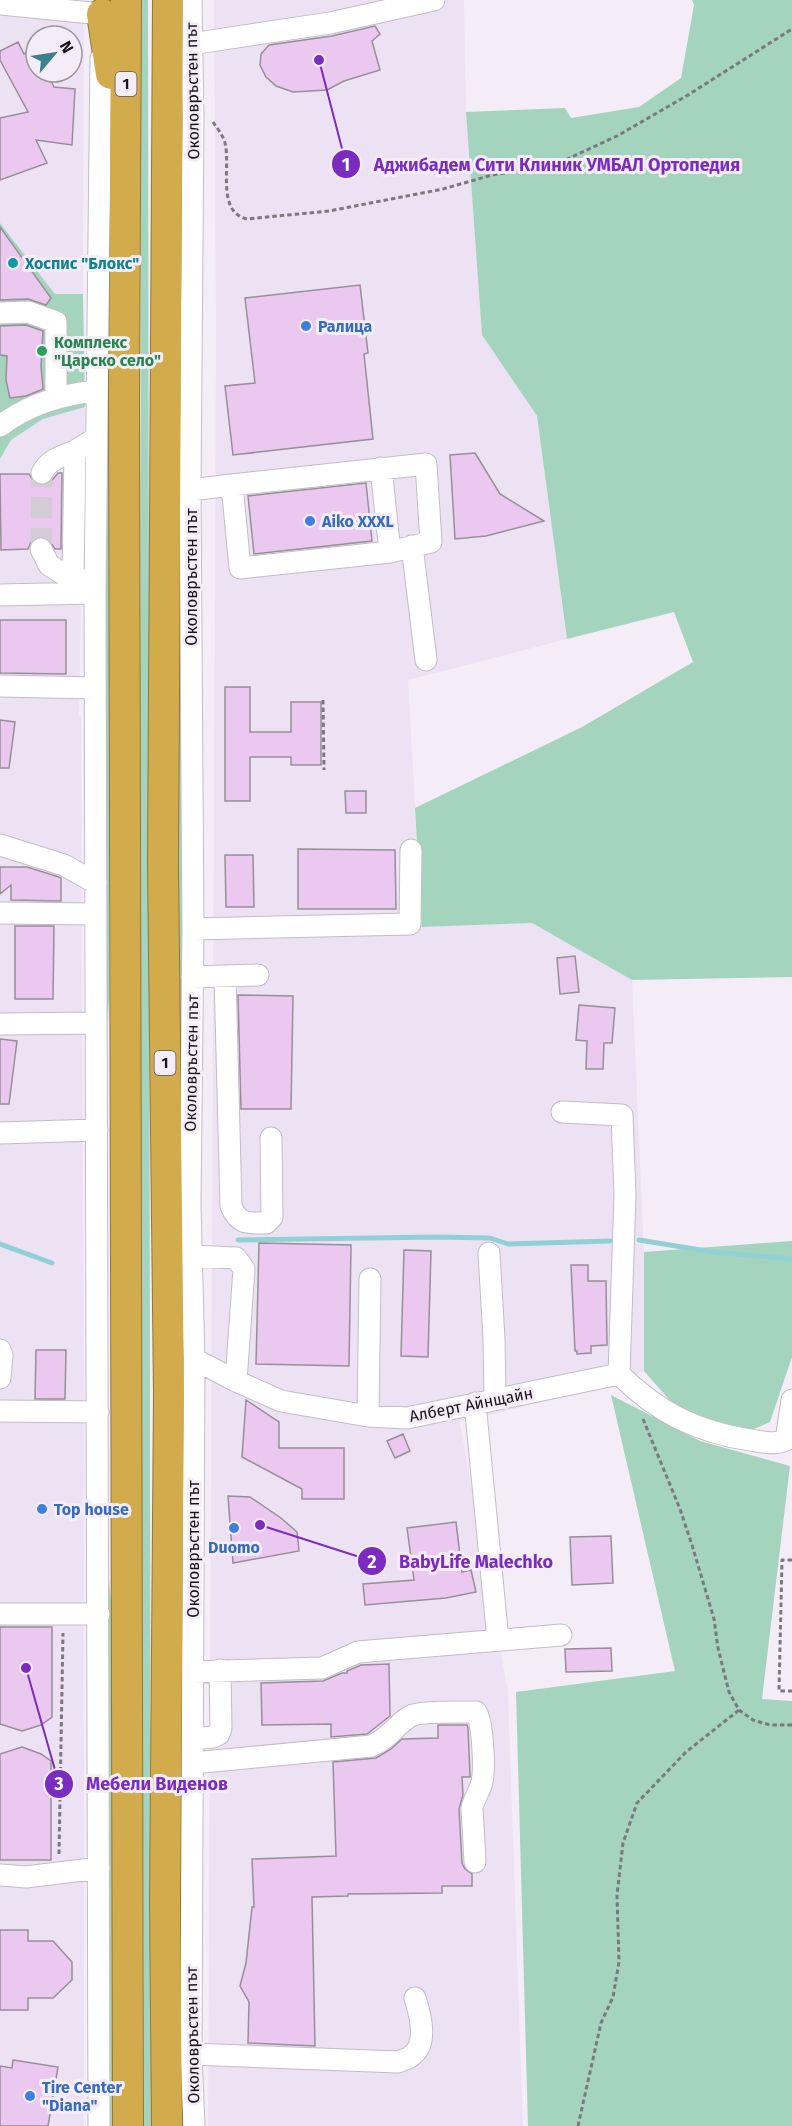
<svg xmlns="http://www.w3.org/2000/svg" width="792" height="2126" viewBox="0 0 792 2126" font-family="'Fira Sans',sans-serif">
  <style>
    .built { fill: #ede2f4; fill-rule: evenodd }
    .green { fill: #a4d4bd }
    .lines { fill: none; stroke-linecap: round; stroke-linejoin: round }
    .stream { stroke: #91d1d5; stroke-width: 5 }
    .building { fill: #ebc8ef; stroke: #978f98; stroke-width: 1.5 }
    .minor-tunnel { stroke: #d3ccd6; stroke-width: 21; stroke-dasharray: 21 10; stroke-linecap: butt }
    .minor-casing { stroke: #c3bcc7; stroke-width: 23 }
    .highway-casing { stroke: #90763a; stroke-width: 32 }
    .path { stroke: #7c787f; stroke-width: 3; stroke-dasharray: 4.5 3; stroke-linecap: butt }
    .minor { stroke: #fff; stroke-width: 21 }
    .highway { stroke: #d1ab4c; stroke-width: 30 }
    .culture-dot { fill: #0f9aa8; stroke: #f4edf8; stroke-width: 2 }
    .shop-dot { fill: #3f7fe0; stroke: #f4edf8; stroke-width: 2 }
    .leisure-dot { fill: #2e9e5b; stroke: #f4edf8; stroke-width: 2 }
    .labels { text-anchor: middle; stroke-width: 6; stroke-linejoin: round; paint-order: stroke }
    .shield { fill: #f4edf8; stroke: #59555b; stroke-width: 1.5 }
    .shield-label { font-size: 15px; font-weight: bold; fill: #171418 }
    .street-label { font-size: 16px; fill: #171418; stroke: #f4edf8 }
    .culture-label { font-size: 16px; font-weight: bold; fill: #0d838f; stroke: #f4edf8; text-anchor: start }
    .shop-label { font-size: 16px; font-weight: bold; fill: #366cbe; stroke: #f4edf8; text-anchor: start }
    .leisure-label { font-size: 16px; font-weight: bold; fill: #27864d; stroke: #f4edf8; text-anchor: start }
    .leader { fill: none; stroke: #7b2cbf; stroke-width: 2 }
    .callout-dot { fill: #7b2cbf; stroke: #f4edf8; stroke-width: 2 }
    .mark-label { font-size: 18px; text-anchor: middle; font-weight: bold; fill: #fff }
    .callout-label { font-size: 18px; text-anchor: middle; font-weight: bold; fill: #7b2cbf; stroke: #f4edf8; stroke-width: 6; stroke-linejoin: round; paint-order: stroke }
  </style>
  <rect width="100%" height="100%" fill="#f4edf8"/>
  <path class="built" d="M214,0h250l2,112 16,222 55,82 30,223 -159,41 14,247 110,-4 100,57 12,272v119l-31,14 -153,37 48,270 15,434h-315l8,-1790z
    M0,11l84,10 -1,273 -28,1 -55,-72zM36,36h36v36h-36z
    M85,407l-6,308 2,1 3,705v705h-84v-1667l11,-19 32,-22z"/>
  <path class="green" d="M141,0h7l3,2126h-7l-4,-1200z
    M692,0h100v977l-160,3 -100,-57 -110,4 -7,-119 167,-81 111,-65 -19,-50 -107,27 -30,-223 -55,-81 -16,-223 99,-4 6,10 68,-11 42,-29 13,-73z
    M181,48l2,1037 -9,-84z
    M0,223l55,71h28l2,113 -42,12 -32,21 -11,19z
    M110,278l-1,721 -6,88 -1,-701z
    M792,1241v116l-22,65 -18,8 -72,-18 -36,-41v-119z
    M611,1395l89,46 90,25 -28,233 30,2v425h-264l-12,-434 159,-21z
    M105,1533l7,81 2,512h-8z"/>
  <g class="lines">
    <path class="stream" d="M238,1240l199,-3 53,1 18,6 102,-3
      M639,1240l74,12 79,7
      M0,1244l52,19"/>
  </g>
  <path class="building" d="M375,26l5,8 -8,7 8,29 -36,11 -17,9 -34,2 -17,-6 -10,-9 -6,-12 1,-11 8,-9 63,-9z
    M18,42l6,12 12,-6v24h11l7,15 21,2 -3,56 -36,-5 11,23 -47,17v-62l28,-6 -28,-52v-9z
    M0,227l51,71 -5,7 -18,-6 -28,1z
    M360,285l8,68 -4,1 9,85 -140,16 -8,-69 30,-3 -10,-85z
    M26,325l17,6 -2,35 2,23 -17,7 -16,2 -4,-18 1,-24 -7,-1v-29z
    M475,453l25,41 44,27 -58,15 -31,3 -5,-84z
    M58,473h4l-1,76h-6l-7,-10 -7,-3 -10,6 -3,7 -27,1 -1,-76h29l6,10 8,2 6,-2z
    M366,483l6,58 -118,13 -6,-58z
    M0,620h66v54l-66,-1z
    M225,687h25v45h41v-30h30v63h-30v-8h-41v44h-25z
    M0,720l15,2 -6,46h-9z
    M345,791h21v22h-20z
    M298,849l97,1 1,59h-98z
    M225,855h28l1,52h-28z
    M0,867h27l32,10 2,1v23l-50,-1v-15l-11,9z
    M15,926h39l-1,73h-38z
    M575,956l4,36 -19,2 -3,-36z
    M238,995l55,1 -2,113h-50z
    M579,1005l36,3 -3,35h-8l-1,26h-17l1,-28 -11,-1z
    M0,1039l17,2 -8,63h-9z
    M259,1243l92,2 -2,121 -93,-2z
    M404,1250l27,1 -3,106 -27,-1z
    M571,1265h17v16h18l1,64 -16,1v7l-14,1v-3h-2z
    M36,1350h30l-1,49h-30z
    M246,1400l33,22v26h65v51h-42v-10l-60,-32z
    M403,1434l7,17 -15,7 -8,-17z
    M228,1496l22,1 31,21 16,14 2,19 -66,12z
    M456,1522l6,50 9,-2 5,22 -30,6 -81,7 -2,-21 51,-4 -7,-52z
    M611,1536l2,47 -41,2 -2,-48z
    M0,1627h52v90l-11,8 -19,6 -22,-7z
    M611,1648l1,23 -46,1 -1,-23z
    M389,1664l1,52 -23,18 -36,3v-13l-69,1 -1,-42 62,-2 19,-8h5v-2l14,-6z
    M438,1725h29l1,3 2,46v3h-8l1,18 -4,14 3,54 3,6 7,5v12h-30v7l-94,1v2l-36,1 3,149 -67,-3 1,-41 -9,-16 6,-23 6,-56h2l-2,-48 84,-3 -3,-94 43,-4 15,-9 11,-10 36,-1z
    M22,1747l19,7 10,7v99h-51v-106z
    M0,1930h28v11h25l19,21v18l-19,18h-25v12h-28z
    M13,2060l45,7 -10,59h-48v-60l12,2z"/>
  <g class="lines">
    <path class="minor-tunnel" d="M41,549l1,-76"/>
    <defs>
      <path id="minor" d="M191,0l2,118 -3,372 3,439 -3,276 4,154 -3,695 3,72
        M0,4l102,10
        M191,44l139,-21 104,-23
        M0,313l28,-1 28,10v76
        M0,426c28,-21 63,-32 97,-35
        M42,473c6,-13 20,-17 33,-22
        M232,485l194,-21 5,78 -41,10 -9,-84
        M190,490l42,-5 8,83 150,-16
        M412,546l14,114
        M41,549l8,16 24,15
        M95,580h-22l2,-129 21,-13
        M0,595l95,-2
        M0,686l95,2
        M0,845l64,20 32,18
        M0,913l96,1
        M193,929l217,-5 1,-74
        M225,976l6,230c8,19 16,17 35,17l6,-6 -1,-79
        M192,977l66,-2
        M0,1024l96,-1
        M562,1112l60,3 3,80 -6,179
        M0,1133l97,-3
        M489,1253l5,86 1,59
        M191,1256l45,2 8,11 -8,112
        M0,1350l2,5 -2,23
        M194,1359l42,22 45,20 87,15 39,2 212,-44
        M619,1374c38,38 78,58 131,66 13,2 24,5 36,0l6,-40
        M475,1403l23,237
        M0,1411l98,1
        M368,1416l2,-137
        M0,1614h99
        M193,1672l129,-4 36,-16 203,-17
        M193,1739l20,-2 6,-3 2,-6 -1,-58
        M193,1763l178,-17c20,-8 27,-25 42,-31 10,-4 50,-3 63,-3 7,11 9,56 6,70 -2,9 -8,16 -10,26l3,54
        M0,1875l26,2 73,-9
        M191,2054l207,8c4,-2 10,-3 13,-6 18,-12 9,-42 4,-58
        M99,2126l-4,-1533 6,-535"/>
      <path id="highway" d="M126,0l-2,400 4,1726
        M102,14l9,60
        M167,2126l-2,-223 4,-508 -6,-530 5,-865"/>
    </defs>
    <use href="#minor" class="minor-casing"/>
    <use href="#highway" class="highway-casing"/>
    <path class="path" d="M213,122c4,6 10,13 12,21 6,23 -9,69 22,76l82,-8 114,-22 49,-14 32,-5 39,-9 54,-25 71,-41 104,-66
      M323,700l1,70
      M643,1419l37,90 12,36 22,74 4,29 11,44 10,18 14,10 17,5h22
      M792,1560h-10l-3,131h13
      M59,1854l4,-221
      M578,2126l23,-103 12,-26 6,-35 -2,-67 6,-52 14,-40 49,-51 53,-42"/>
    <use href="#minor" class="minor"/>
    <use href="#highway" class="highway"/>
  </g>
  <circle class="culture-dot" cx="13" cy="263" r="6"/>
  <g class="shop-dot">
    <circle cx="306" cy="326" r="6"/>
    <circle cx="310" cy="521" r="6"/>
    <circle cx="42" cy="1509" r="6"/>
    <circle cx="234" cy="1528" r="6"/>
    <circle cx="30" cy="2096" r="6"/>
  </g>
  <circle class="leisure-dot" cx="42" cy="351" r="6"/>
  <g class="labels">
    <g class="shield">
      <rect x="115.5" y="72" width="21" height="24" rx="4.5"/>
      <rect x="154.5" y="1051" width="21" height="24" rx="4.5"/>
    </g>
    <g class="shield-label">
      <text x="126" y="89">1</text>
      <text x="165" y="1068">1</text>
    </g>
    <g class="street-label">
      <text transform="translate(192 91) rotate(-91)" y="6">Околовръстен път</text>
      <text transform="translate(191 577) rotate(-90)" y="6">Околовръстен път</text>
      <text transform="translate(191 1063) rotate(-89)" y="6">Околовръстен път</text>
      <text transform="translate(471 1404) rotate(-11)" y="6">Алберт Айнщайн</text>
      <text transform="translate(193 1549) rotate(-90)" y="6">Околовръстен път</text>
      <text transform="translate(192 2035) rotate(-91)" y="6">Околовръстен път</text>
    </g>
    <g class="culture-label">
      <text x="25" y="269">Хоспис "Блокс"</text>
    </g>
    <g class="shop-label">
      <text x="318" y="332">Ралица</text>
      <text x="322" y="527">Aiko XXXL</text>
      <text x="54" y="1515">Top house</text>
      <text x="234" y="1553" text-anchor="middle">Duomo</text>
      <text x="42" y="2093">Tire Center<tspan x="42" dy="18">"Diana"</tspan></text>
    </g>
    <g class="leisure-label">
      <text x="54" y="348">Комплекс<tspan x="54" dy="18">"Царско село"</tspan></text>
    </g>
  </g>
  <path class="leader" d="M319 60L346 164M260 1525L372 1561M26 1668L59 1784"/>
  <g class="callout-dot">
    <circle cx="319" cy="60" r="6"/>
    <circle cx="260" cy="1525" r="6"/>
    <circle cx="26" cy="1668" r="6"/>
    <circle cx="346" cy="164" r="15"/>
    <circle cx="372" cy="1561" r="15"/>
    <circle cx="59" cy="1784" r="15"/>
  </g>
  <g class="mark-label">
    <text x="346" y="171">1</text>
    <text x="372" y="1568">2</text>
    <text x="59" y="1790">3</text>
  </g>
  <g class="callout-label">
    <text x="557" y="171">Аджибадем Сити Клиник УМБАЛ Ортопедия</text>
    <text x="476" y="1568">BabyLife Malechko</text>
    <text x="157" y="1790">Мебели Виденов</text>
  </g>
  <g transform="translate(54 54) rotate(61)"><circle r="28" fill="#f4edf8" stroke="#9c969e" stroke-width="1.5"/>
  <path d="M0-4.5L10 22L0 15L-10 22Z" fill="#3b808c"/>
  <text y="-9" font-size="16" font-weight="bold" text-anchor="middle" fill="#171418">N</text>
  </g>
</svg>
